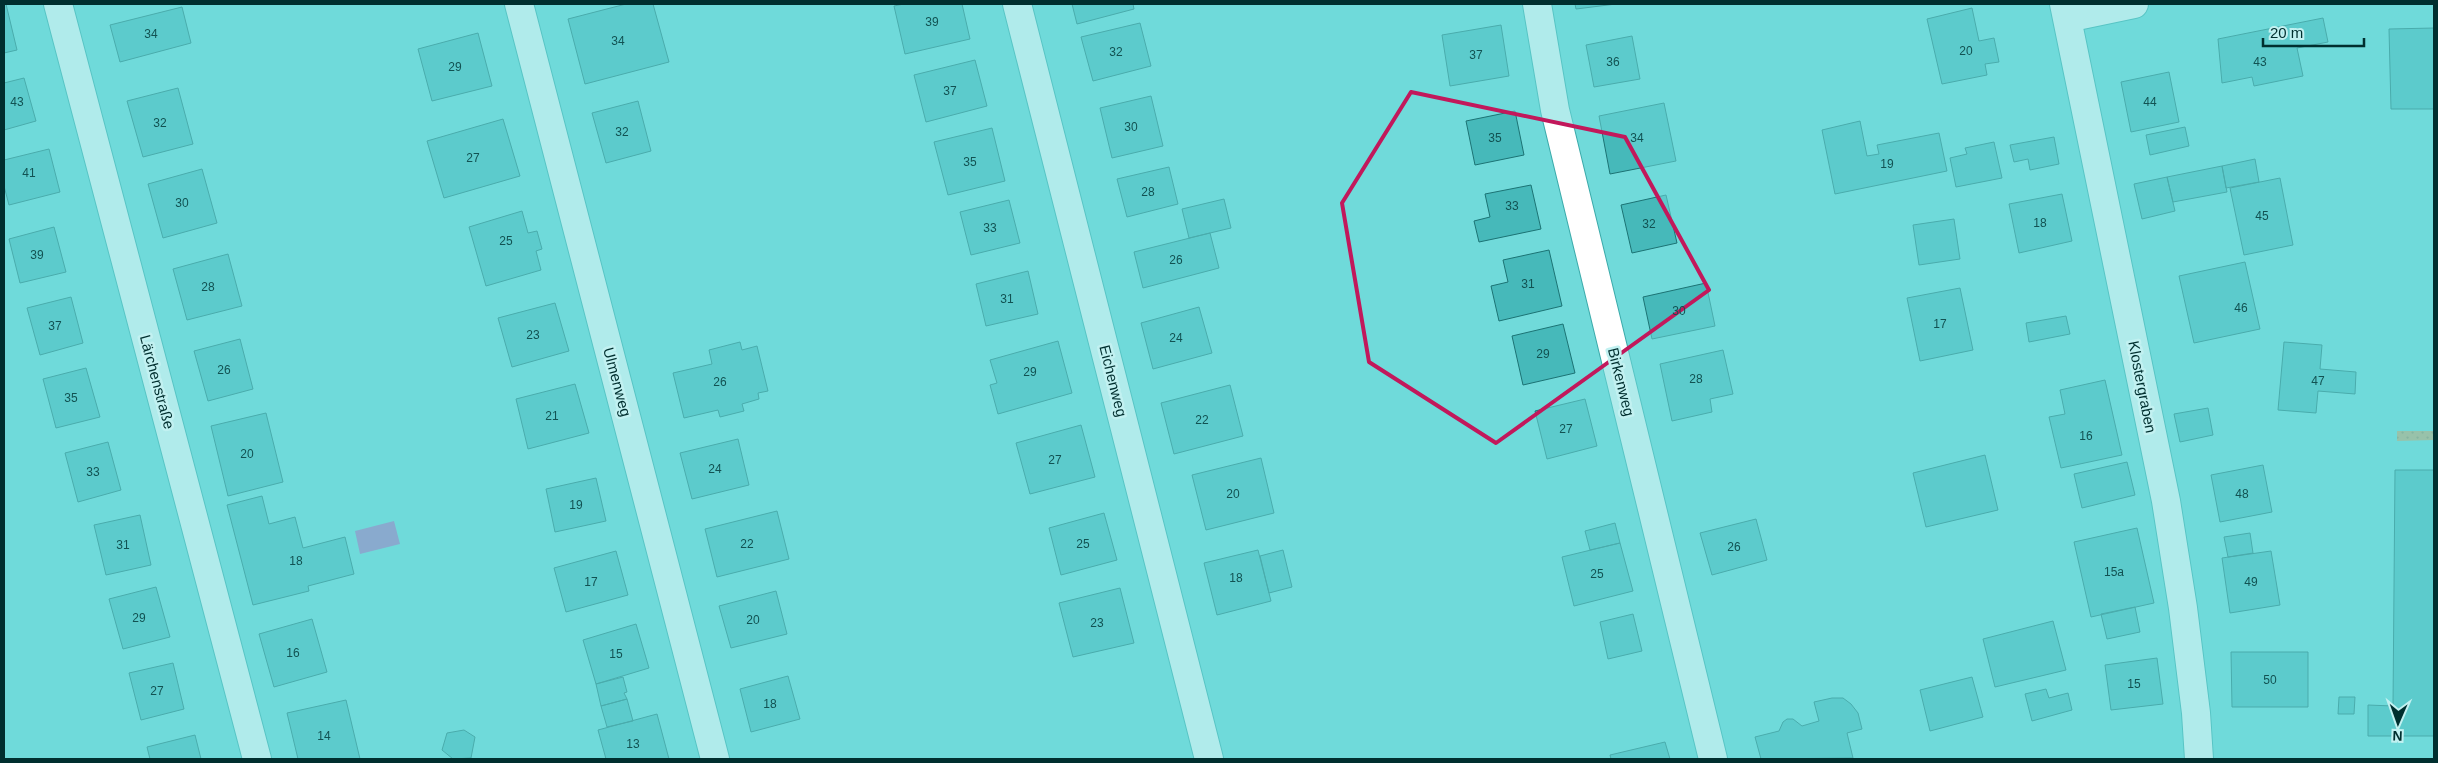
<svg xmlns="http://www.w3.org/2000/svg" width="2438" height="763" viewBox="0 0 2438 763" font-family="Helvetica,sans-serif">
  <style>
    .grass { fill: url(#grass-dots) }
    .water { fill: #a870be }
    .building { fill: #46b9ba; stroke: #1c7374 }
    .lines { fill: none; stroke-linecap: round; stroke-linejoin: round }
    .minor-casing { stroke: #3baaaa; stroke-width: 30 }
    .minor { stroke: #fff; stroke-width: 28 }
    .marked { fill: none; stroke: #c2185b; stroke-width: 4; stroke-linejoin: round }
    .labels { text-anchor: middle; stroke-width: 5; stroke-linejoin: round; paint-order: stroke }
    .number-label { font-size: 12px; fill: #125252 }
    .street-label { font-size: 15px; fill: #002f2f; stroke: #c2f1f1 }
  </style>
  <defs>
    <pattern id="grass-dots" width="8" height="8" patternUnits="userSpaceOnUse" patternTransform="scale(1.25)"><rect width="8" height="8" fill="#caa570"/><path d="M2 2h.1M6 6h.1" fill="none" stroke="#a2875c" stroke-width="1.8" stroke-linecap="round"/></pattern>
  </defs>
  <rect width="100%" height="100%" fill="#70dada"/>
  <path class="grass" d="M2397,431h37v9l-37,1z"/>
  <path class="water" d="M394,521l6,23 -40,10 -5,-23z"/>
  <path class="building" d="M4,4h2l11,46 -13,3z
    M626,4h27l16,58 -84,22 -17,-65z
    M904,4h58l8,35 -65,15 -11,-48z
    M1072,4h61l1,5 -57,15z
    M1575,4h41l-40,5z
    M182,7l9,36 -71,19 -10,-37z
    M1972,8l7,33 15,-3 5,24 -14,2 2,11 -45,9 -15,-65z
    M2323,18l5,24 -31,6 6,28 -49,10 -2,-9 -30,6 -4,-44z
    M1140,23l11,43 -58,15 -12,-44z
    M1501,25l8,51 -59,10 -8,-51z
    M2434,28v81h-43l-2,-80z
    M478,33l14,53 -60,15 -14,-52z
    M1632,36l8,43 -46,8 -8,-42z
    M975,60l12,46 -61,16 -12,-47z
    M2169,72l10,50 -48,10 -10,-50z
    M24,78l12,43 -32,9v-47z
    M178,88l15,56 -50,13 -16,-56z
    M1151,96l12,50 -51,12 -12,-50z
    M638,101l13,50 -45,12 -14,-50z
    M1664,103l12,58 -66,13 -11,-58z
    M1515,111l9,44 -49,10 -9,-44z
    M503,119l17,57 -76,22 -17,-57z
    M1860,121l7,35 12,-2 -2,-9 62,-12 8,38 -112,23 -13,-64z
    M2185,127l4,19 -39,9 -4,-20z
    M992,128l13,53 -57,14 -14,-53z
    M2054,137l5,27 -29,6 -2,-11 -14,3 -4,-17z
    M1994,142l8,36 -46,9 -6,-29 17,-4 -2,-6z
    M49,149l11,43 -51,13 -5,-19v-26z
    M2255,159l4,23 -33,6 -4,-22z
    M2222,166l5,26 -54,10 -6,-25z
    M1169,167l9,37 -51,13 -10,-38z
    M202,169l15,54 -54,15 -15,-54z
    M2167,177l8,34 -33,8 -8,-35z
    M2280,178l13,67 -49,10 -14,-67z
    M1531,185l10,44 -62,13 -5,-21 16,-4 -5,-23z
    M2062,194l10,47 -53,12 -10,-49z
    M1666,195l11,48 -45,10 -11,-48z
    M1224,199l7,29 -42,10 -7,-29z
    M1009,200l11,43 -49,12 -11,-43z
    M522,211l6,22 9,-2 5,18 -6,2 5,19 -55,16 -17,-59z
    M1954,219l6,40 -41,6 -6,-40z
    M54,227l12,45 -46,11 -11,-44z
    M1210,233l9,35 -76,20 -9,-36z
    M1549,250l13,56 -63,15 -8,-35 17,-4 -5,-22z
    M228,254l14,52 -55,14 -14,-51z
    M2245,262l15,67 -66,14 -15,-67z
    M1028,271l10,43 -52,12 -10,-42z
    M1706,283l9,43 -63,13 -9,-42z
    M1960,288l13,62 -53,11 -13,-63z
    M71,297l12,46 -43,12 -13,-47z
    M555,303l14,48 -57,16 -14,-49z
    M1199,307l13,46 -59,16 -12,-46z
    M2066,316l4,18 -41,8 -3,-19z
    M1563,324l12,49 -52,12 -11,-49z
    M240,339l13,50 -45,12 -14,-50z
    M1058,341l14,52 -74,21 -8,-29 7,-2 -7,-23z
    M740,342l2,8 15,-4 11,45 -10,2 1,6 -17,5 2,7 -24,6 -2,-7 -34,8 -11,-45 39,-9 -3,-14z
    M2284,342l38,3 -2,24 36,3 -1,22 -37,-3 -2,22 -38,-3z
    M1723,350l10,44 -23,5 2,13 -40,9 -12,-57z
    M86,368l14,49 -44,11 -13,-49z
    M2105,380l17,75 -61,13 -12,-51 16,-3 -5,-24z
    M575,384l14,49 -61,16 -12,-50z
    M1230,385l13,51 -69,18 -13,-51z
    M1585,399l12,47 -50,13 -12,-48z
    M2208,408l5,27 -33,7 -6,-28z
    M266,413l17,69 -55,14 -17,-70z
    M1081,425l14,52 -65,17 -14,-51z
    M738,439l11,46 -57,14 -12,-46z
    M108,442l13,48 -43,12 -13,-49z
    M1985,455l13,55 -72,17 -13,-54z
    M1261,458l13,55 -68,17 -14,-55z
    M2127,462l8,33 -53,13 -8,-34z
    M2263,465l9,47 -52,10 -9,-47z
    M2395,470h39v266h-66v-31l25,1z
    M596,478l10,43 -51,11 -9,-43z
    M262,496l7,28 26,-7 8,31 42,-11 9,37 -46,12 1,5 -56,14 -26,-100z
    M777,511l12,48 -72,18 -12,-48z
    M1104,513l13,47 -56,15 -12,-47z
    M140,515l11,50 -45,10 -12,-50z
    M1756,519l11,41 -55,15 -12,-42z
    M1615,523l5,20 -30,7 -5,-19z
    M2137,528l17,75 -63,14 -17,-75z
    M2250,533l3,20 -25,4 -4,-20z
    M1620,543l13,48 -59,15 -12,-49z
    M1258,550l13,51 -54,14 -13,-52z
    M1283,550l9,37 -23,6 -9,-37z
    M616,551l12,44 -62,17 -12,-44z
    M2271,551l9,54 -50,8 -8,-55z
    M156,587l14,50 -47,12 -14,-50z
    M1120,588l14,55 -61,14 -14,-54z
    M776,591l11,43 -56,14 -12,-42z
    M2135,607l5,25 -33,7 -6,-25z
    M1633,614l9,37 -34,8 -8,-37z
    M312,619l15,53 -53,15 -15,-53z
    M2053,621l13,49 -71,17 -12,-48z
    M636,624l13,44 -53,16 -13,-44z
    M2231,652h77v55h-76z
    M2157,658l6,46 -52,6 -6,-45z
    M173,663l11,46 -43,11 -12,-47z
    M788,676l12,43 -49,13 -11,-43z
    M623,677l4,15 -3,1 3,6 -26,7 -5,-22z
    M1972,677l11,40 -53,14 -10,-41z
    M2046,689l3,9 19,-5 4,17 -40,11 -7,-27z
    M2339,697h16l-1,17h-16z
    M1832,698h11l8,6 7,9 4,16 -15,4 6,25 -92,1 -6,-22 24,-6 4,-9 4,-3h6l9,7 17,-5 -5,-19z
    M627,699l6,22 -26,6 -6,-21z
    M346,700l14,59h-62l-11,-46z
    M657,714l12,45h-63l-8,-29z
    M464,730l11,7 -4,21 -18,1 -11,-9 5,-17z
    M195,735l6,24h-51l-3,-12z
    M1665,742l5,17h-59l-1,-4z"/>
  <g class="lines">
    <defs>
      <path id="minor" d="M58,4l199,755
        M519,4l196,755
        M1017,4l192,755
        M1537,4l18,106 158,649
        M2064,4l102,497 17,107 13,105 3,46
        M2067,18l67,-14"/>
    </defs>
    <use href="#minor" class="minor-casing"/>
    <use href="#minor" class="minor"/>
  </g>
  <path d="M0 0H2438V763H0ZM1411,92l214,45 84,153 -213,153 -127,-81 -27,-159z" fill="#70dada" fill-opacity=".55" fill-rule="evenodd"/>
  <path class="marked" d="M1411,92l214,45 84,153 -213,153 -127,-81 -27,-159z"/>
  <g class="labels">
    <g class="number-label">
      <text x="932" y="26">39</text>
      <text x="151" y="38">34</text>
      <text x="618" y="45">34</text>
      <text x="1966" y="55">20</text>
      <text x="1116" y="56">32</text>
      <text x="1476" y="59">37</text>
      <text x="1613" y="66">36</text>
      <text x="2260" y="66">43</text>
      <text x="455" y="71">29</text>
      <text x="950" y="95">37</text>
      <text x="17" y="106">43</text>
      <text x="2150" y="106">44</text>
      <text x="160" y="127">32</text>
      <text x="1131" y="131">30</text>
      <text x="622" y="136">32</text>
      <text x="1495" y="142">35</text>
      <text x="1637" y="142">34</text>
      <text x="473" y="162">27</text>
      <text x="970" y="166">35</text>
      <text x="1887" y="168">19</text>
      <text x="29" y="177">41</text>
      <text x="1148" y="196">28</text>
      <text x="182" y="207">30</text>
      <text x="1512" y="210">33</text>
      <text x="2262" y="220">45</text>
      <text x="2040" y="227">18</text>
      <text x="1649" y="228">32</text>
      <text x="990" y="232">33</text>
      <text x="506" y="245">25</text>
      <text x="37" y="259">39</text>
      <text x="1176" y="264">26</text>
      <text x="1528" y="288">31</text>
      <text x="208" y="291">28</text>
      <text x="1007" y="303">31</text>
      <text x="2241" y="312">46</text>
      <text x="1679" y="315">30</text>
      <text x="1940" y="328">17</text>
      <text x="55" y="330">37</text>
      <text x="533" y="339">23</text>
      <text x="1176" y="342">24</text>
      <text x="1543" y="358">29</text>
      <text x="224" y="374">26</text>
      <text x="1030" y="376">29</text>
      <text x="1696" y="383">28</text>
      <text x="2318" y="385">47</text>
      <text x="720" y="386">26</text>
      <text x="71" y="402">35</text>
      <text x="552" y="420">21</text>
      <text x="1202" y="424">22</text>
      <text x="1566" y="433">27</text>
      <text x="2086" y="440">16</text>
      <text x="247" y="458">20</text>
      <text x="1055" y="464">27</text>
      <text x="715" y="473">24</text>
      <text x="93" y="476">33</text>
      <text x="1233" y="498">20</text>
      <text x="2242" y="498">48</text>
      <text x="576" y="509">19</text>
      <text x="747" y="548">22</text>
      <text x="1083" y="548">25</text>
      <text x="123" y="549">31</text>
      <text x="1734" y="551">26</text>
      <text x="296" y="565">18</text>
      <text x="2114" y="576">15a</text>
      <text x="1597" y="578">25</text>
      <text x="1236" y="582">18</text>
      <text x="591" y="586">17</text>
      <text x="2251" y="586">49</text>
      <text x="139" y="622">29</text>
      <text x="753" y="624">20</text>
      <text x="1097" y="627">23</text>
      <text x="293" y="657">16</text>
      <text x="616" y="658">15</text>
      <text x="2270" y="684">50</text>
      <text x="2134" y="688">15</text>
      <text x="157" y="695">27</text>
      <text x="770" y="708">18</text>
      <text x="324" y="740">14</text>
      <text x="633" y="748">13</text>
    </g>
    <g class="street-label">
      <text transform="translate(1113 381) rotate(76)" y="5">Eichenweg</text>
      <text transform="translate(157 382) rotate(75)" y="5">Lärchenstraße</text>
      <text transform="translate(617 382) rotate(75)" y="5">Ulmenweg</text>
      <text transform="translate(1621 382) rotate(76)" y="5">Birkenweg</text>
      <text transform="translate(2142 387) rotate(79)" y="5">Klostergraben</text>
    </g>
  </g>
  <rect width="2438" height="763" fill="none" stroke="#002f2f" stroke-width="10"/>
  <g transform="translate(2398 723) rotate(182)" stroke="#c2f1f1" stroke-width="4" paint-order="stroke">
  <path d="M0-4L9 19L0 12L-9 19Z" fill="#002f2f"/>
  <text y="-8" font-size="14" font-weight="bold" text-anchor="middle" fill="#002f2f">N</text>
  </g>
  <path d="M2263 38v8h101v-8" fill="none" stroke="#002f2f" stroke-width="2.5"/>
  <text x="2270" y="38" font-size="15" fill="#002f2f" stroke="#c2f1f1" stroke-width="4" paint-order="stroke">20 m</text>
</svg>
